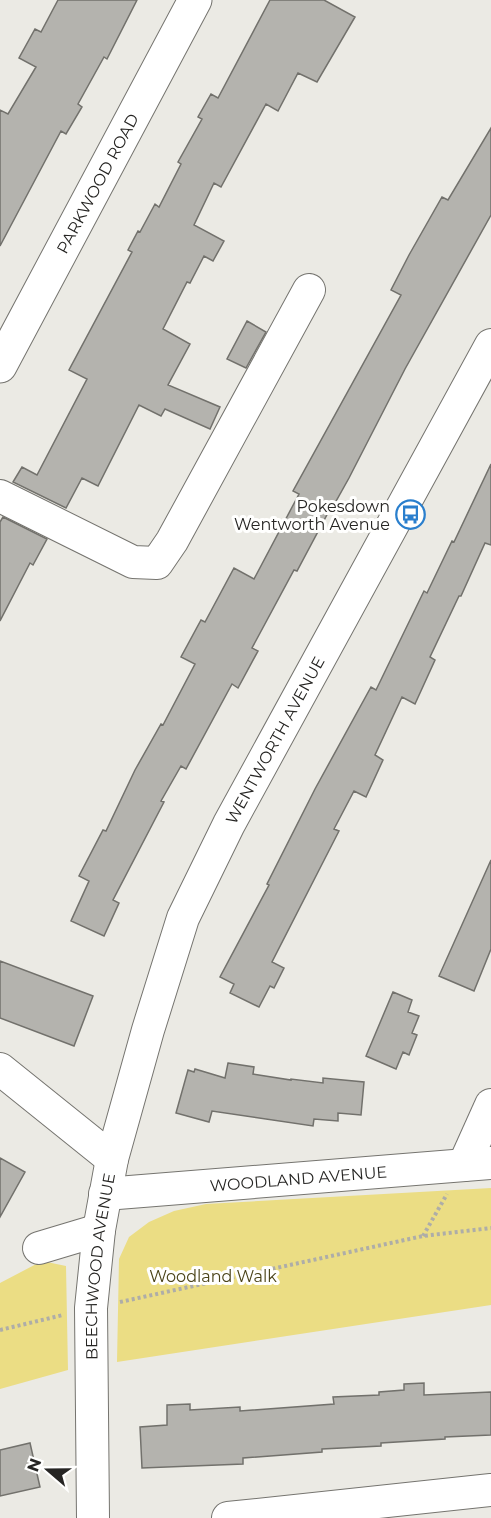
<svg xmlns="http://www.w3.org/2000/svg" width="491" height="1518" viewBox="0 0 491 1518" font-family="Montserrat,sans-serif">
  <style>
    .green { fill: #ebdd84 }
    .building { fill: #b4b3ae; stroke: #72716c; stroke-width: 1.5 }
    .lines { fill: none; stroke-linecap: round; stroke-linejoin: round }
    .minor-casing { stroke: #75746f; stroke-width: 34 }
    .major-casing { stroke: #75746f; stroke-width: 35 }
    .path { stroke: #aeada8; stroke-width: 4; stroke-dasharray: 3 3; stroke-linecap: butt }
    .minor { stroke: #fff; stroke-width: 32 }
    .major { stroke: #fff; stroke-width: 33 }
    .labels { text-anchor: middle; stroke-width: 6; stroke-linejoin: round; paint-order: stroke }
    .street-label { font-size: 16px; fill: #262523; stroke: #fffffe }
    .poi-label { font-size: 16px; fill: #262523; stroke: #fffffe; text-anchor: end }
    .park-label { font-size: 16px; fill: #4a4318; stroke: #fffffe }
  </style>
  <rect width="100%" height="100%" fill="#ebeae4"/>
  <path class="green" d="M491,1188v117l-374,57 2,-103 10,-22 20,-15 25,-11 32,-7z
    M42,1261l24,5 2,104 -68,19v-106z"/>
  <path class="building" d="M58,0h79l-30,59 -3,-2 -26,47 4,3 -16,27 -5,-3 -61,115v-136l8,4 28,-47 -17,-9 16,-29 6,3z
    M270,0h54l31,17 -38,65 -19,-9 -20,38 -12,-7 -45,83 -7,-4 -20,42 30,16 -11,20 -9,-5 -14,27 -3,-1 -24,47 27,15 -22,41 52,22 -10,22 -45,-20 -4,7 -22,-11 -41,81 -16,-8 -16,30 -53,-26 9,-15 15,8 50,-96 -18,-9 63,-118 -4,-2 10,-19 2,1 15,-28 4,3 22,-43 -3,-2 24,-43 -4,-2 13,-23 7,4z
    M491,128v87l-86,154 -56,109 -19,34 -1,-1 -32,60 -3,-1 -42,78 6,3 -20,37 -6,-4 -46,85 -5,-3 -20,35 3,1 -51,98 6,3 -15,33 -33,-15 18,-40 -10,-5 24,-46 3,1 29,-61 26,-46 2,1 32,-61 -14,-7 20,-37 4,2 29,-54 20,11 45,-85 -6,-3 108,-196 -10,-5 18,-35 33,-58 6,3z
    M247,321l19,11 -20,36 -19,-9z
    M491,464v81l-6,-2 -24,53h-2l-29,61 5,3 -20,44 -13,-7 -27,58 8,5 -17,37 -12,-6 -20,38 5,2 -67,131 12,6 -10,20 -4,-2 -11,21 -29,-14 4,-9 -14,-7 49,-92 -2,-1 48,-95 56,-102 5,3 48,-99 3,2 25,-52 2,1z
    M3,517l44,22 -14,26 -3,-2 -30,58v-99z
    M491,860v89l-17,42 -35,-15z
    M0,961l93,35 -19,50 -74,-28z
    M393,992l19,8 -4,12 11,4 -7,17 5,2 -8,20 -6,-3 -7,17 -30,-13z
    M228,1063l26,4 -1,7 38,6v-1l32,4v-5l41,4 -3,33 -23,-2v8l-24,-2 -1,7 -101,-15 -3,11 -33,-9 12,-43 6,2 1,-3 30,9z
    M0,1158l25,14 -25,45z
    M424,1383v12l67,-3v43l-46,2v2l-64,4v3l-59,3v3l-79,6v6l-101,4 -2,-41 27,-2v-20l23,-1v6l50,-3v4l94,-7 -1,-7 46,-2v-3l25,-2v-6z
    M30,1443l10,44 -40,9v-46z"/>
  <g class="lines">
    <defs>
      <g id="minor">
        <path d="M0,496l133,66 24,1 15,-22 137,-251"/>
        <path d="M0,1069l112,90"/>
        <path d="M464,1165l27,-60"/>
        <path id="s1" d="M105,1194l386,-31"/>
        <path d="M39,1248l60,-18"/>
        <path id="s2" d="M93,1518l-2,-210 8,-78 13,-71 36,-129 35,-112 46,-94 262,-479"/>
        <path d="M228,1518l263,-28"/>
      </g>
      <g id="major">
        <path id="s3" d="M0,366l195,-366"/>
      </g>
    </defs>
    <use href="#minor" class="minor-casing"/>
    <use href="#major" class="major-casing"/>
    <path class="path" d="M423,1236l24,-42
      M120,1302l303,-66 68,-8
      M0,1330l63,-15"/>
    <use href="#minor" class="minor"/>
    <use href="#major" class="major"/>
  </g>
  <defs>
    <symbol id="bus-ring" viewBox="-11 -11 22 22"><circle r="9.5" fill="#fffffe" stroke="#2a7fcd" stroke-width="1.5"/><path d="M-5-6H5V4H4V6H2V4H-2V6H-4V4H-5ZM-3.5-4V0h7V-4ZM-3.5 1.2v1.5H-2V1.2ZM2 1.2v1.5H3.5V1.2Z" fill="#2a7fcd"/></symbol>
  </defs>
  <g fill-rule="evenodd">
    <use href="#bus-ring" x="394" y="498" width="33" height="33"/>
  </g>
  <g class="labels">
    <g class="street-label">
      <text dy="6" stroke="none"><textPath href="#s3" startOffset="207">PARKWOOD ROAD</textPath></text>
      <text dy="6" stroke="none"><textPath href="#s2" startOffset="812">WENTWORTH AVENUE</textPath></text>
      <text dy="6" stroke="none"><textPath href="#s1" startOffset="194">WOODLAND AVENUE</textPath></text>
      <text dy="6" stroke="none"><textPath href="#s2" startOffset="252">BEECHWOOD AVENUE</textPath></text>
    </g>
    <g class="poi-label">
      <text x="390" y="512">Pokesdown<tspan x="390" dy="18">Wentworth Avenue</tspan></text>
    </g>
    <g class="park-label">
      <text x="213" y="1282">Woodland Walk</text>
    </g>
  </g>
  <g transform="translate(48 1470) rotate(290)" stroke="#fffffe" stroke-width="4.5" paint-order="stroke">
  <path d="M0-4.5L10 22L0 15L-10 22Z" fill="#262523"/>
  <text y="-9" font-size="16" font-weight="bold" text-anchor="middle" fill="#262523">N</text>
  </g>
</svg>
